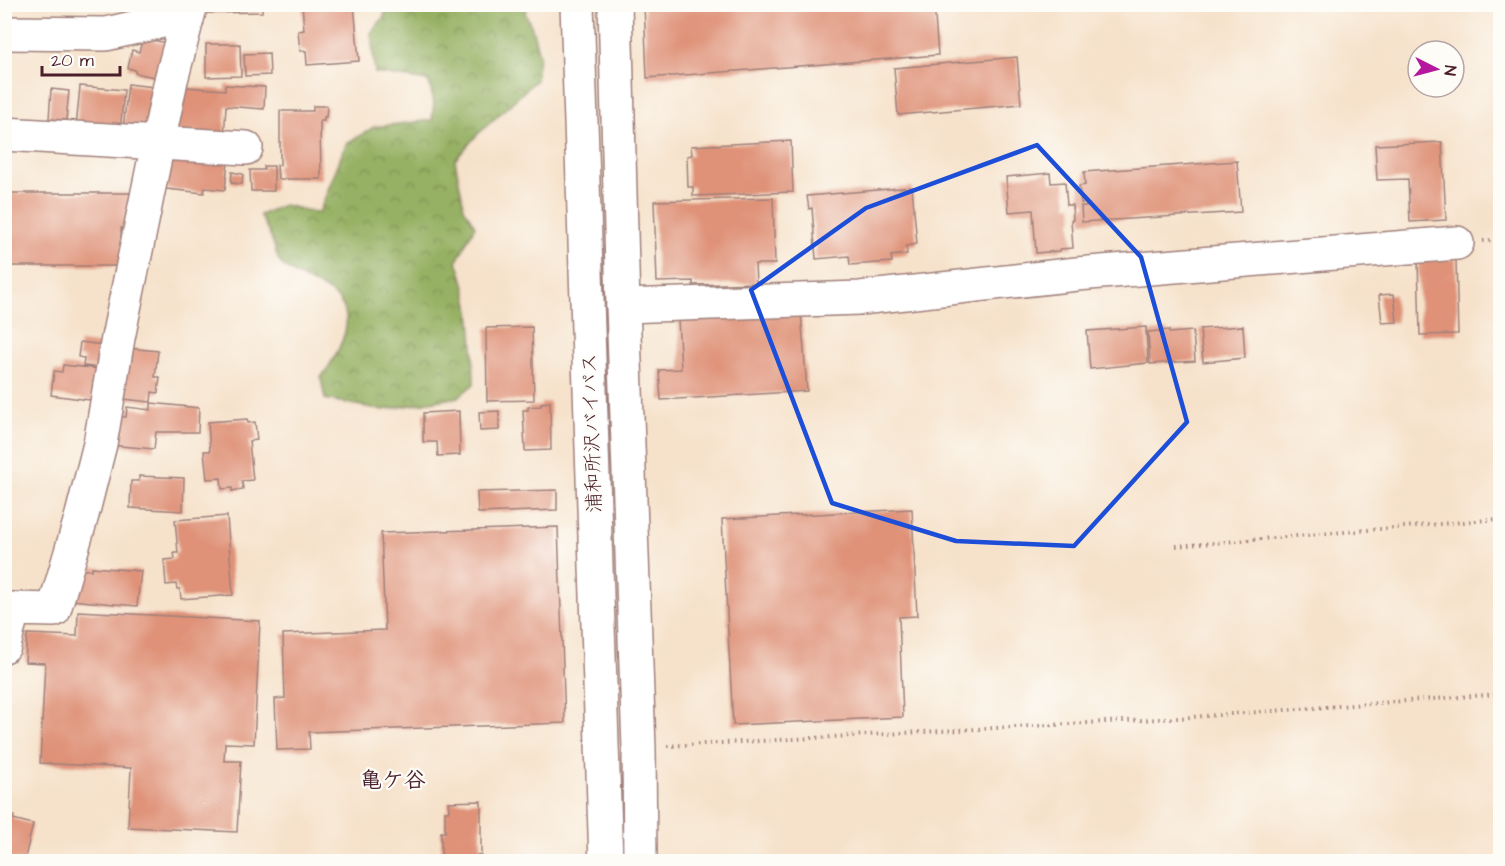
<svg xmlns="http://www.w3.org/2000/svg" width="1505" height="866" viewBox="0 0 1505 866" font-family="'Architects Daughter','Klee One',sans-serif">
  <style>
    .forest { fill: url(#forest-crowns); stroke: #706847; stroke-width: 1.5 }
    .building { fill: #df9278 }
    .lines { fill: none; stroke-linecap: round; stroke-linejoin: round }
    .minor-casing { stroke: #a0807b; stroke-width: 36 }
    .highway-casing { stroke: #a0807b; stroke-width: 36 }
    .path { stroke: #a0807b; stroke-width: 4; stroke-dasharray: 1.5 4.5; stroke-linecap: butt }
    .minor { stroke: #fff; stroke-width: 33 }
    .highway { stroke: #fff; stroke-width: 33 }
    .marked { fill: none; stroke: #1d4ed8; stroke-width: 4.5; stroke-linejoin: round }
    .labels { text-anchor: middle; stroke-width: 4.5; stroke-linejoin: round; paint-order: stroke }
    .street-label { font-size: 20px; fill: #4a1f2b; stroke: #fdfcf7 }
    .quarter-label { font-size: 22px; font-weight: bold; fill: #4a1f2b; stroke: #fdfcf7 }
  </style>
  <defs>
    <pattern id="forest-crowns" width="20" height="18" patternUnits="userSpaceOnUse" patternTransform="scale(1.5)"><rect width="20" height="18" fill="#96b163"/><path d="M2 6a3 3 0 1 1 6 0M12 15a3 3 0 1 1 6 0" fill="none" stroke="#7c8f52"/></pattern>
  </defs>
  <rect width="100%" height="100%" fill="#fdfcf7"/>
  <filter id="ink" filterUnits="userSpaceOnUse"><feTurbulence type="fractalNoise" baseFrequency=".0167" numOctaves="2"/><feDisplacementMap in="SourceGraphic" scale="12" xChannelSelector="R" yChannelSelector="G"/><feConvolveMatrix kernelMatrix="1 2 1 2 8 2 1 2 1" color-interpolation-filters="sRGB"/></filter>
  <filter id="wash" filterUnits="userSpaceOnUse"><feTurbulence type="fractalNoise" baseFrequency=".008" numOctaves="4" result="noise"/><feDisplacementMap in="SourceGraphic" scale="24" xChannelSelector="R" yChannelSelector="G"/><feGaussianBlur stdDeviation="1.35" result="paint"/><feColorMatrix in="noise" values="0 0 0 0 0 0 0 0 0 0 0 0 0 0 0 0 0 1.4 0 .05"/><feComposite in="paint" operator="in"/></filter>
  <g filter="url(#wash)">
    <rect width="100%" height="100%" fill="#f6e2cb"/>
    <path class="forest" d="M387,5h142l-4,8 7,15 7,27 -3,25 -60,56 -21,24 9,48 11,18 -18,35c16,43 16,78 17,123l-16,13 -75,13 -58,-11 -4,-21c19,-27 45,-69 2,-90 -14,-8 -32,-13 -43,-26 -4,-6 -5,-16 -8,-22 -3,-9 -8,-17 -12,-25l24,-10 35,8 27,-69 28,-17 58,-7 2,-17 -5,-22 -54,-8 -4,-40 13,-16z"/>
    <g id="blocks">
      <path class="building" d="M207,4h55v8l-55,1z
        M302,4h52l5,57 -52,4 -1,-14h-6l-2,-20 6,-1z
        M644,4h290l4,51 -291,23z
        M143,38l24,5 -8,35 -24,-5v-3l-7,-2 4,-18 7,2z
        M206,44h34l1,32 -35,1z
        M269,53l1,22 -25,1 -1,-22z
        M1017,57l4,47 -123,11 -4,-47z
        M128,84l26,3 -1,45 -30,-3z
        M225,85l40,2 -1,22 -38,-3 -2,33 -55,-4 4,-49 52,4z
        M80,86l44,4 -4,42 -44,-4z
        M51,89l18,2 -3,29 -17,-1z
        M313,106h14l-1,11h-2v4h-4l1,58h-43l-1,-14h3v-54h33z
        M791,141l2,51 -100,4v-9h-5l-1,-31 5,-1 -1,-9z
        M1442,142l4,78 -36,2 -2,-43 -31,1 -2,-35z
        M169,155l59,6 -3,29 -20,-2 -1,5 -38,-4z
        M1237,161l4,51 -159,10 -1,-16h5v-4l-5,1 -2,-17 6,-1 -1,-13z
        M264,166h10v25h-23l-1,-21h14z
        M232,172l11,2 -1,10 -11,-1z
        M1050,173l1,10 14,-1 2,23h5l1,15h-2l2,28 -13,1v2l-24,2 -3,-43 -24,2 -3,-35z
        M912,187l5,57 -11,2 1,8 -16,2 1,6 -42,3 -1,-9 -33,3 -4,-51 -3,1 -2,-13z
        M4,193h127l-1,35h-9l1,38h-118z
        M773,198l2,66h-20l1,19 -63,2v-4l-36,1 -3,-81z
        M1456,259l2,75 -38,1 -2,-75z
        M1394,294l3,28 -15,1 -3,-28z
        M801,312l6,79 -146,9 -2,-30 22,-1 -3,-50z
        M1243,326l2,32 -42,4 -3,-33z
        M532,327l2,73 -47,1 -1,-73z
        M1146,327l2,36 -58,6 -3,-38z
        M1169,330v3l24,-2 2,30 -45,3 -2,-32z
        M80,342l31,4 -2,23 -26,-3 1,-8 -6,-1z
        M127,348l31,3 -3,26h5l-2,16 -6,-1 -1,10 -28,-3z
        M63,365l46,5 -4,32 -54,-7 3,-24 8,1z
        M550,402l1,48 -26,1 -2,-41h5v-3l13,-1v-3z
        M151,403l48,5 -1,24h-42l-2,17 -45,-4 3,-29 14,1 1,-10 24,3z
        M459,411l1,44 -22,1 -1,-14h-14v-29z
        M499,411v19l-19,1 -1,-19z
        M247,419l1,4 7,-1 2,18 -8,1 4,39 -11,1 1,8 -11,2v-3l-10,1 -1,-11 -14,1 -3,-28h6l-2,-29z
        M139,476l45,2 -1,33 -53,-3 1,-27h8z
        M557,490v20l-79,3 -1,-21z
        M912,509l5,107 -18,1 4,100 -170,8 -11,-206z
        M227,516l6,79 -52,4 -1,-10h-3l-1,-5 -10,1 -2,-25 11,-1 -1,-6h4l-3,-33z
        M558,527l7,196 -256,9 1,17 -33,1 -2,-51 10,-1 -2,-64 102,-4 -4,-97z
        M92,567l49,4 -4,35 -67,-6 2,-31 19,1z
        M78,611l182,10 -6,123 -29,-1 -1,18h17l-4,71 -109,-5 3,-59 -91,-5 5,-100 -20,-1 2,-28 50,2z
        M481,801v54h-4v7h-36v-30h4v-21h4l-1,-9z
        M4,813l10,3 -1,3 20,5 -9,38 -20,-4z"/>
    </g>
  </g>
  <g filter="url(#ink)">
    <use href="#blocks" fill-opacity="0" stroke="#a0807b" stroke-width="1.5"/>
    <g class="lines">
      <defs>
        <path id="minor" d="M4,33l102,1 66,-15 15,1
          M4,134l242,14
          M623,306l237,-8 217,-24 380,-31
          M4,646l9,-37 41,1 28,-95 18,-71 18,-106 40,-195 13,-63 20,-76"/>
        <path id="highway" d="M577,4l29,858
          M615,4l8,302 16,442 1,114"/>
      </defs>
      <use href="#minor" class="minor-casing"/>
      <use href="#highway" class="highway-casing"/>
      <path class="path" d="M1483,241l17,-2
        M1176,546l324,-27
        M667,746l511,-28 322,-24"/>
      <use href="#minor" class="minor"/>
      <use href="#highway" class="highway"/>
    </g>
  </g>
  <path class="marked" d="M1037,145l104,112 46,165 -113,124 -118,-5 -124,-38 -81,-213 115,-82z"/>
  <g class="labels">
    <g class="street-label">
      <text transform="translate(591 433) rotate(-92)" y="7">浦和所沢バイパス</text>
    </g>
    <g class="quarter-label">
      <text x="393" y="787">亀ケ谷</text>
    </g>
  </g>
  <rect width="1505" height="866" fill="none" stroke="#fdfcf7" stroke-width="24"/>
  <g transform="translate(1436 69) rotate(96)"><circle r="28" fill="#fdfcf7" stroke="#b5a4a5" stroke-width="1.5"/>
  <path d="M0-4.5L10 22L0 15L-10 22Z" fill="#b5179e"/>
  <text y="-9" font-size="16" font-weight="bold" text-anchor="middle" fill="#4a1f2b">N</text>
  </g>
  <path d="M42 66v9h78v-9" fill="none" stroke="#4a1f2b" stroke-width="3"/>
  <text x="51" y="66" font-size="18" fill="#4a1f2b" stroke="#fdfcf7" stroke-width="4.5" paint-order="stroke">20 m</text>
</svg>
